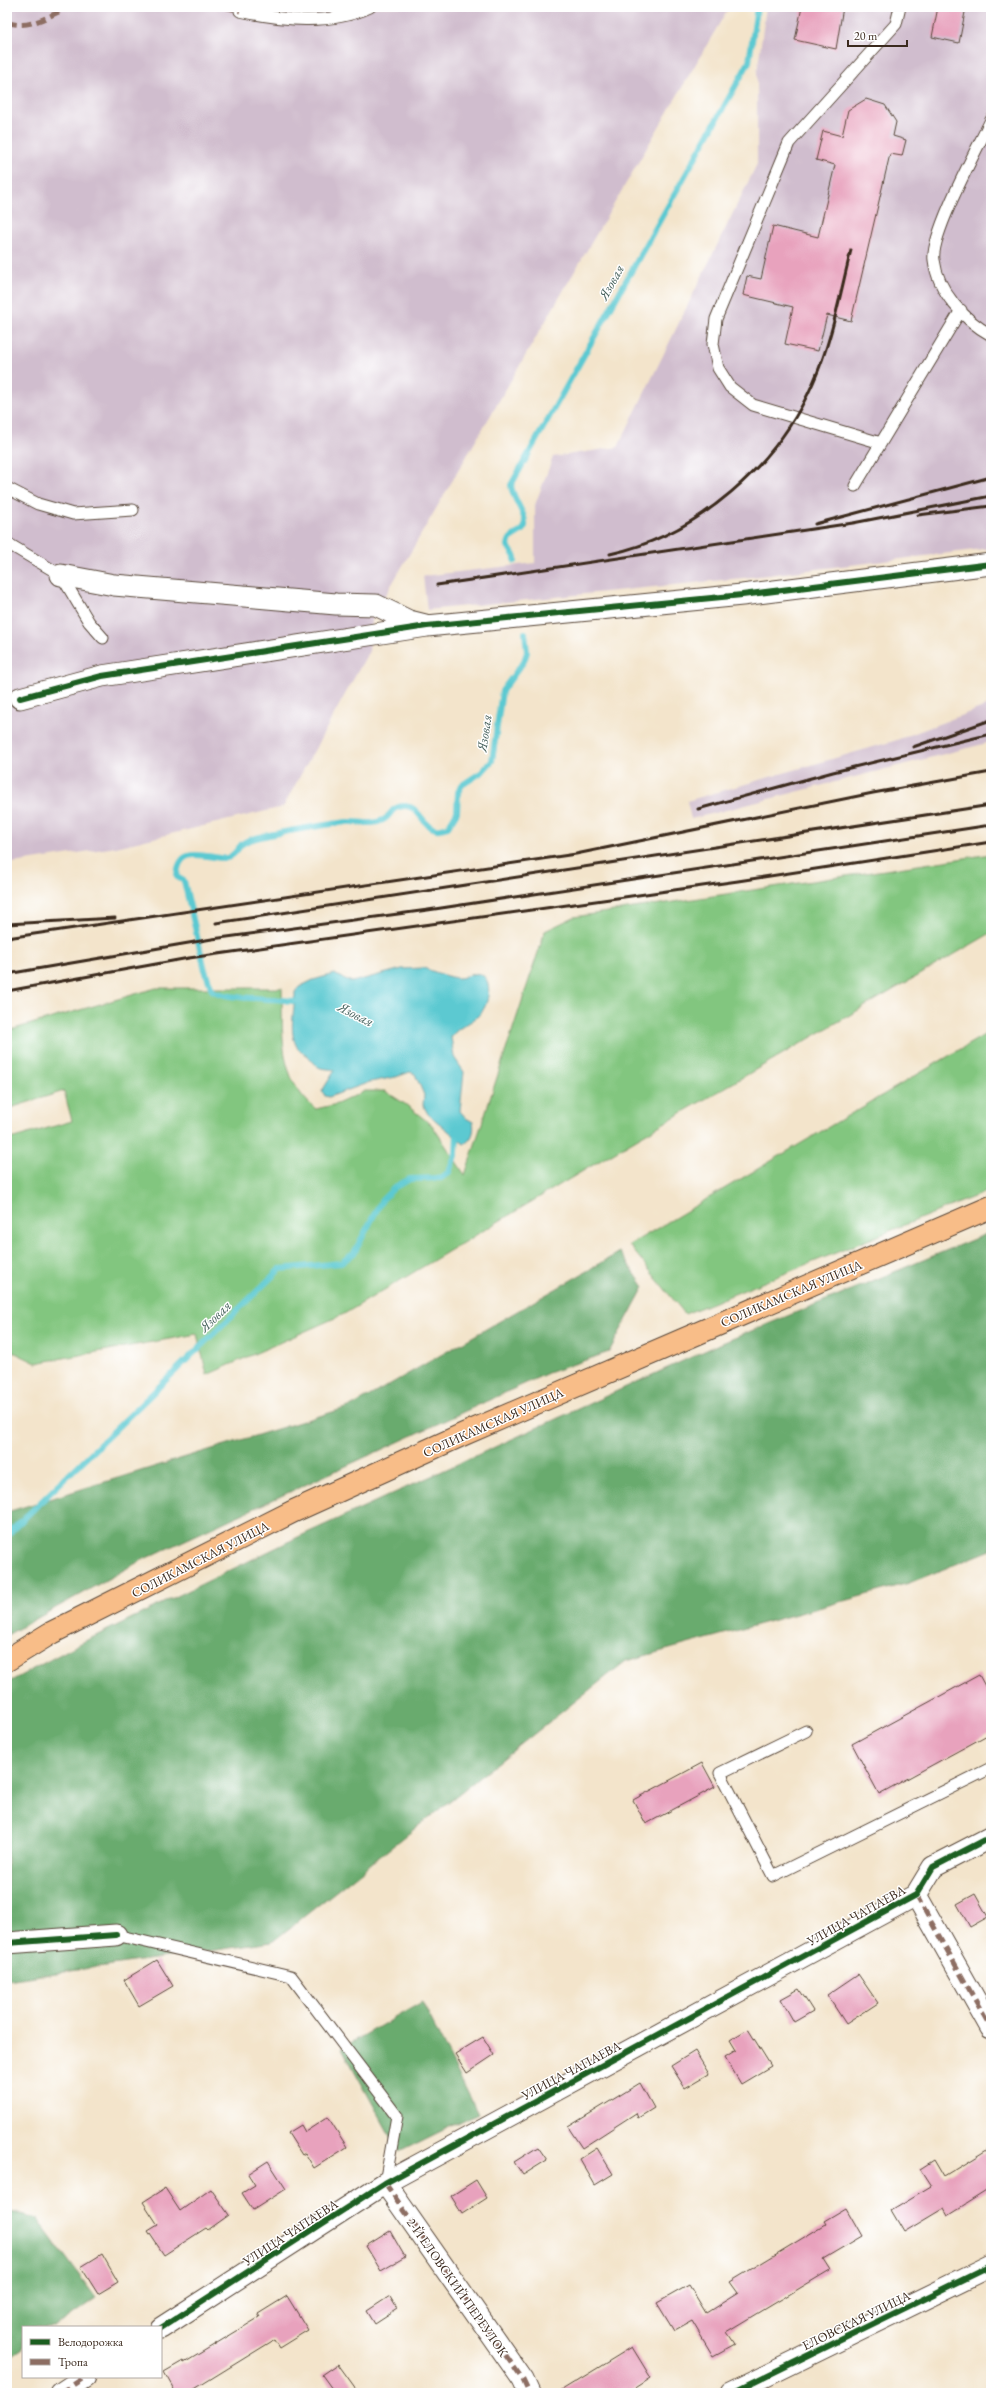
<svg xmlns="http://www.w3.org/2000/svg" width="998" height="2400" viewBox="0 0 998 2400" font-family="'EB Garamond',serif">
  <style>
    .industrial { fill: #d0bdce }
    .green { fill: #82c67f; stroke: #5e784e }
    .forest { fill: #69ab6e; stroke: #526a46 }
    .water { fill: #5cc9d1; stroke: #4c7a78 }
    .lines { fill: none; stroke-linecap: round; stroke-linejoin: round }
    .stream { stroke: #5cc9d1; stroke-width: 6 }
    .building { fill: #e8a2bd }
    .lane-casing { stroke: #574638; stroke-width: 13 }
    .street-casing { stroke: #574638; stroke-width: 23 }
    .primary-casing { stroke: #574638; stroke-width: 24 }
    .lane { stroke: #fff; stroke-width: 11 }
    .street { stroke: #fff; stroke-width: 21 }
    .primary { stroke: #f8bd88; stroke-width: 22 }
    .rail { stroke: #3b2a1e; stroke-width: 3 }
    .quiet { stroke: #8d6e63; stroke-width: 5; stroke-dasharray: 10 5; stroke-linecap: butt }
    .cycleway-casing { stroke: #fff; stroke-width: 8 }
    .cycleway { stroke: #1b5e20; stroke-width: 6 }
    .labels { text-anchor: middle; stroke-width: 3; stroke-linejoin: round; paint-order: stroke }
    .street-label { font-size: 13px; fill: #3b2a1e; stroke: #fff }
    .water-label { font-size: 14px; font-style: italic; fill: #47625d; stroke: #fff }
  </style>
  <rect width="100%" height="100%" fill="#fff"/>
  <filter id="ink" filterUnits="userSpaceOnUse"><feTurbulence type="fractalNoise" baseFrequency=".025" numOctaves="2"/><feDisplacementMap in="SourceGraphic" scale="8" xChannelSelector="R" yChannelSelector="G"/><feConvolveMatrix kernelMatrix="1 2 1 2 8 2 1 2 1" color-interpolation-filters="sRGB"/></filter>
  <filter id="wash" filterUnits="userSpaceOnUse"><feTurbulence type="fractalNoise" baseFrequency=".012" numOctaves="4" result="noise"/><feDisplacementMap in="SourceGraphic" scale="16" xChannelSelector="R" yChannelSelector="G"/><feGaussianBlur stdDeviation="0.9" result="paint"/><feColorMatrix in="noise" values="0 0 0 0 0 0 0 0 0 0 0 0 0 0 0 0 0 1.4 0 .05"/><feComposite in="paint" operator="in"/></filter>
  <g filter="url(#wash)">
    <rect width="100%" height="100%" fill="#f3e4cb"/>
    <path class="industrial" d="M7,7h722l-344,589 -13,23 -3,32 -86,156 -167,40 -109,17z
      M766,7h225v541l-249,30 -315,32 -4,-34 112,-13v-58l18,-48 65,-10 139,-283v-91z
      M991,704v38l-300,77 -4,-18 207,-60z"/>
    <path class="green" d="M991,854v79l-358,208 -289,173 -137,61 -10,-41 -161,29 -29,-14v-209l65,-19 -8,-30 -57,18v-78l149,-43h126c1,44 -5,91 34,121l21,-5 28,-13h20l20,13 27,21 33,50 80,-244 29,-14z
      M991,1031v159l-306,124 -56,-69z"/>
    <path class="forest" d="M991,1232v318l-82,33 -283,78 -354,281 -265,38v-297l72,-39 219,-107 424,-194z
      M620,1252l24,35 -35,65 -61,21 -406,187 -135,75v-123l345,-106z
      M422,2002l56,111 -79,39 -57,-104z
      M7,2211l30,7 59,80 -41,29h-32v22l-16,11z"/>
    <path class="water" d="M423,968c11,3 25,10 36,10 7,0 13,-6 21,-4 13,5 9,27 3,36 -8,13 -24,15 -32,27l3,20 10,15 -4,39 6,7 7,4c2,9 -1,18 -9,22l-36,-30 -5,-9 1,-10 -9,-21 -5,-2 -14,5 -26,5 -41,15 -4,-1 -3,-5 13,-21c-18,-3 -14,1 -26,-13 -2,-3 -7,-4 -10,-7 -12,-16 -4,-40 -4,-58l4,-5 14,-7 21,-6 18,8 50,-13z"/>
    <g class="lines">
      <path class="stream" d="M515,561v-4l-7,-11c1,-14 14,-10 17,-20 2,-12 -13,-27 -14,-41l238,-423 8,-55
        M302,1003c-22,-7 -77,-2 -90,-13l-7,-20 -21,-89 -7,-4c1,-36 33,-17 50,-19 8,-2 10,-9 15,-14 4,-3 10,-5 14,-6 29,-7 61,-12 91,-16 12,-1 25,4 36,-2 6,-2 8,-10 13,-12 22,-10 25,19 40,21 3,1 9,-1 12,-2l9,-15 1,-20 4,-7 20,-13 10,-11 10,-70 22,-30 3,-9 -2,-19
        M7,1535l273,-266 61,-6 13,-10 28,-53 13,-13 15,-8 31,-1 8,-6 7,-19 1,-21"/>
    </g>
    <g id="blocks">
      <path class="building" d="M802,7h41l-7,42 -41,-9z
        M938,7h28l-7,36 -27,-6z
        M866,99l19,6 11,17 -3,14 13,4 -4,16 -12,-2 -39,167 -24,-6 -9,36 -33,-7 8,-37 -50,-12 4,-19 14,3 12,-53 45,11 17,-72 -19,-5 7,-29 19,5 6,-26z
        M979,1675l12,22v36l-112,61 -27,-50z
        M702,1763l13,24 -69,37 -13,-24z
        M975,1894l13,23 -18,10 -13,-23z
        M157,1960l16,26 -34,20 -15,-26z
        M858,1974l20,29 -32,21 -19,-29z
        M799,1989l14,22 -19,11 -13,-23z
        M748,2029l23,37 -30,18 -16,-27 11,-7 -6,-10z
        M483,2037l11,18 -27,18 -12,-19z
        M695,2051l14,23 -24,14 -14,-22z
        M640,2083l14,25 -16,10 -2,-5 -54,35 -14,-21z
        M328,2117l19,30 -33,21 -9,-15 -3,2 -14,-22 13,-8 4,7z
        M538,2147l9,13 -24,15 -9,-13z
        M597,2148l16,26 -18,11 -15,-26z
        M991,2148v40l-43,27 -4,-7 -40,24 -13,-22 40,-24 -11,-17 14,-9 10,17z
        M268,2161l18,28 -33,21 -11,-17 13,-8 -7,-11z
        M476,2180l11,18 -25,16 -11,-18z
        M165,2188l15,23 31,-22 18,26 -21,15 -2,-2 -42,27 -16,-24 10,-6 -15,-23z
        M846,2208l16,28 -39,23 7,11 -103,62 8,12 -22,12 -21,-35 -18,10 -17,-28 32,-18 17,28 32,-20 -8,-11 96,-58 -2,-3z
        M390,2231l15,26 -24,14 -15,-25z
        M102,2254l16,28 -20,12 -17,-27z
        M287,2296l21,34 -29,18 -5,-8 -86,53h-12l-12,-21 19,-11 1,2 76,-46 -2,-3z
        M390,2296l8,13 -23,15 -8,-13z
        M632,2347l19,31 -23,15h-71z
        M338,2364l21,29h-24l-13,-18z"/>
    </g>
  </g>
  <g filter="url(#ink)">
    <use href="#blocks" fill-opacity="0" stroke="#574638" stroke-width="1"/>
    <g class="lines">
      <defs>
        <path id="lane" d="M240,11c42,9 90,15 130,-4
          M991,120c-13,27 -61,115 -57,140 4,32 30,60 57,75
          M881,443l-128,-38 -23,-18 -12,-19 -5,-24 3,-25 73,-176 107,-119 4,-17
          M855,486l106,-176
          M7,488l31,16 35,10 60,-4
          M7,543l54,32 28,47 14,16
          M806,1731l-86,42 53,103 218,-108
          M116,1935l175,41 106,140 -12,67"/>
        <path id="street" d="M61,575l53,10 222,19 40,1 33,16 16,4
          M20,698l82,-22 325,-50 315,-31 249,-31
          M916,1895l75,133
          M7,1943l109,-8
          M385,2183l138,197 6,13
          M161,2328l224,-145 531,-288 17,-28 58,-30
          M61,2393l24,-16
          M731,2393l260,-127"/>
        <path id="primary" d="M7,1660l44,-27 243,-122 170,-77 527,-227"/>
      </defs>
      <use href="#lane" class="lane-casing"/>
      <use href="#street" class="street-casing"/>
      <use href="#primary" class="primary-casing"/>
      <use href="#lane" class="lane"/>
      <use href="#street" class="street"/>
      <use href="#primary" class="primary"/>
      <path class="rail" d="M918,515l73,-9
        M815,524l176,-47
        M610,554c88,-19 167,-89 203,-171 19,-42 27,-89 38,-133
        M437,585l416,-62 138,-27
        M913,747l78,-27
        M698,809l135,-37 158,-38
        M216,923l775,-118
        M7,924l108,-6
        M7,938l569,-84 297,-61 118,-21
        M7,974l205,-35 216,-29 563,-85
        M7,991l182,-33 549,-77 253,-39"/>
      <path class="quiet" d="M224,7l16,4
        M7,22c23,9 43,-8 64,-15
        M916,1895l75,133
        M385,2183l138,197 6,13
        M61,2393l24,-16"/>
      <defs>
        <path id="cycleway" d="M20,698l82,-22 325,-50 315,-31 249,-31
          M7,1943l109,-8
          M161,2328l224,-145 531,-288 17,-28 58,-30
          M731,2393l260,-127"/>
      </defs>
      <use href="#cycleway" class="cycleway-casing"/>
      <use href="#cycleway" class="cycleway"/>
    </g>
  </g>
  <g class="labels">
    <g class="street-label">
      <text transform="translate(791 1293) rotate(-23)" y="5">СОЛИКАМСКАЯ УЛИЦА</text>
      <text transform="translate(493 1422) rotate(-24)" y="5">СОЛИКАМСКАЯ УЛИЦА</text>
      <text transform="translate(200 1559) rotate(-27)" y="5">СОЛИКАМСКАЯ УЛИЦА</text>
      <text transform="translate(856 1915) rotate(-29)" y="5">УЛИЦА ЧАПАЕВА</text>
      <text transform="translate(571 2070) rotate(-28)" y="5">УЛИЦА ЧАПАЕВА</text>
      <text transform="translate(290 2232) rotate(-33)" y="5">УЛИЦА ЧАПАЕВА</text>
      <text transform="translate(458 2287) rotate(55)" y="5">2-Й ЕЛОВСКИЙ ПЕРЕУЛОК</text>
      <text transform="translate(856 2320) rotate(-26)" y="5">ЕЛОВСКАЯ УЛИЦА</text>
    </g>
    <g class="water-label">
      <text transform="translate(611 282) rotate(-61)" y="5">Язовая</text>
      <text transform="translate(484 733) rotate(-82)" y="5">Язовая</text>
      <text transform="translate(356 1014) rotate(27)" y="5">Язовая</text>
      <text transform="translate(215 1316) rotate(-44)" y="5">Язовая</text>
    </g>
  </g>
  <rect width="998" height="2400" fill="none" stroke="#fff" stroke-width="24"/>
  <rect x="22" y="2326" width="140" height="52" fill="#ffffff" stroke="#b1aaa5"/>
  <rect x="30" y="2339" width="20" height="6" fill="#1b5e20" stroke="#b1aaa5"/>
  <text x="58" y="2346" font-size="12" fill="#3b2a1e">Велодорожка</text>
  <rect x="30" y="2359" width="20" height="6" fill="#8d6e63" stroke="#b1aaa5"/>
  <text x="58" y="2366" font-size="12" fill="#3b2a1e">Тропа</text>
  <path d="M848 40v6h59v-6" fill="none" stroke="#3b2a1e" stroke-width="2"/>
  <text x="854" y="40" font-size="12" fill="#3b2a1e" stroke="#ffffff" stroke-width="3" paint-order="stroke">20 m</text>
</svg>
